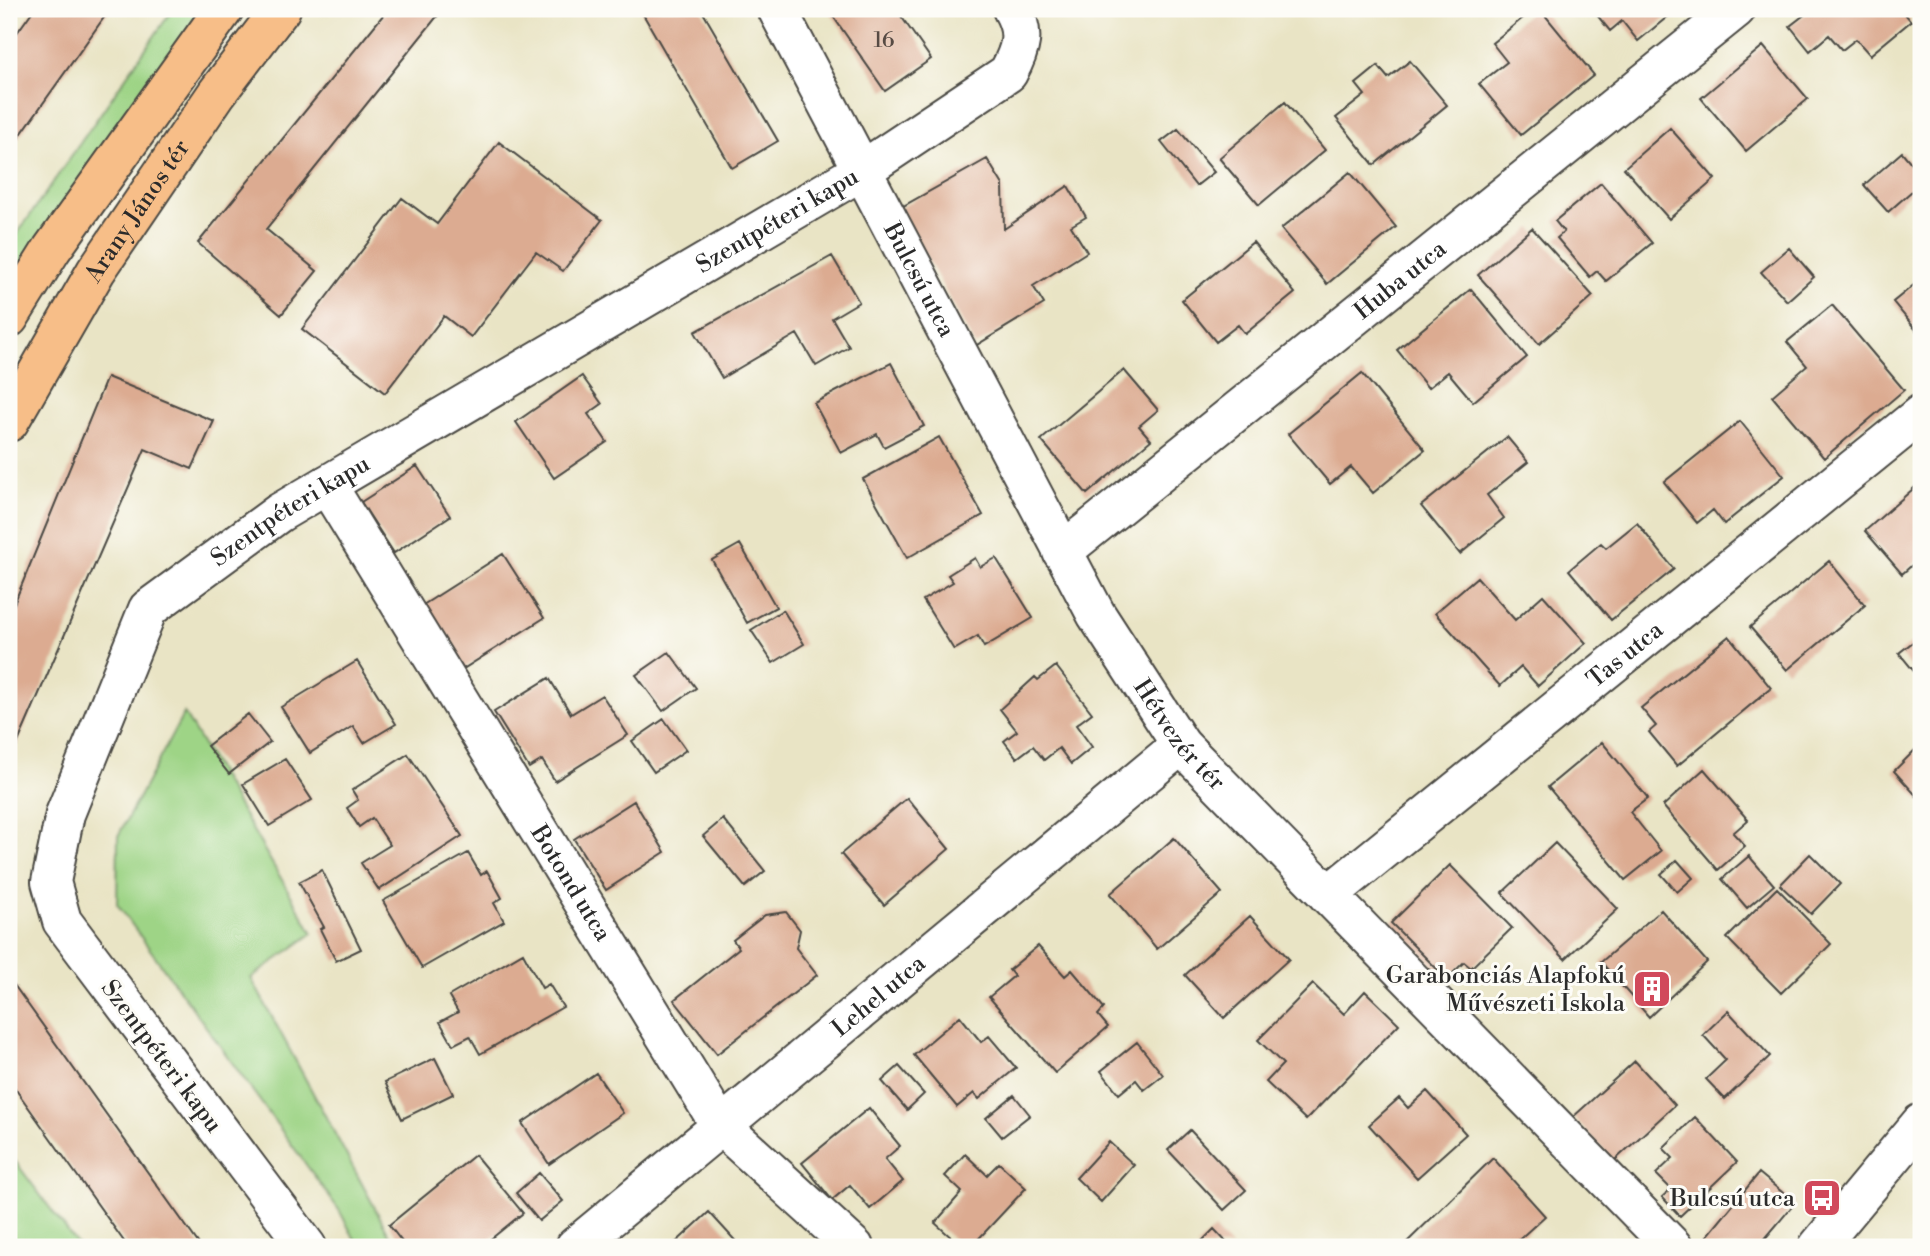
<svg xmlns="http://www.w3.org/2000/svg" width="1930" height="1256" viewBox="0 0 1930 1256" font-family="'Libre Bodoni',serif">
  <style>
    .green { fill: #9ed486; stroke: #648058; stroke-width: 2 }
    .building { fill: #dcab91 }
    .lines { fill: none; stroke-linecap: round; stroke-linejoin: round }
    .street-casing { stroke: #484742; stroke-width: 42 }
    .primary-casing { stroke: #484742; stroke-width: 42 }
    .street { stroke: #fff; stroke-width: 38 }
    .primary { stroke: #f7be88; stroke-width: 38 }
    .labels { text-anchor: middle; stroke-width: 6; stroke-linejoin: round; paint-order: stroke }
    .number-label { font-size: 21px; fill: #574b44 }
    .street-label { font-size: 24px; fill: #2b2b2b; stroke: #fdfcf7 }
    .poi-label { font-size: 24px; fill: #2b2b2b; stroke: #fdfcf7; text-anchor: end }
  </style>
  <rect width="100%" height="100%" fill="#fdfcf7"/>
  <filter id="ink" filterUnits="userSpaceOnUse"><feTurbulence type="fractalNoise" baseFrequency=".0143" numOctaves="2"/><feDisplacementMap in="SourceGraphic" scale="14" xChannelSelector="R" yChannelSelector="G"/><feConvolveMatrix kernelMatrix="1 2 1 2 8 2 1 2 1" color-interpolation-filters="sRGB"/></filter>
  <filter id="wash" filterUnits="userSpaceOnUse"><feTurbulence type="fractalNoise" baseFrequency=".00686" numOctaves="4" result="noise"/><feDisplacementMap in="SourceGraphic" scale="28" xChannelSelector="R" yChannelSelector="G"/><feGaussianBlur stdDeviation="1.57" result="paint"/><feColorMatrix in="noise" values="0 0 0 0 0 0 0 0 0 0 0 0 0 0 0 0 0 1.4 0 .05"/><feComposite in="paint" operator="in"/></filter>
  <g filter="url(#wash)">
    <rect width="100%" height="100%" fill="#e9e4c5"/>
    <path class="green" d="M173,9h29l-181,286 -12,-17v-32z
      M184,713l129,220 -62,45 145,269h-37l-20,-37 -222,-306 1,-68z
      M9,1153l70,94h-70z"/>
    <g id="blocks">
      <path class="building" d="M34,9h76l-101,142v-107z
        M388,9h55l-177,220 51,42 -36,44 -83,-72z
        M640,9h61l77,132 -46,27z
        M828,9h68l35,50 -46,32z
        M1534,9h6l54,66 -73,60 -42,-51 28,-22 -15,-19z
        M1592,9h85l-39,32 -16,-20 -12,10z
        M1812,9h89l10,12 -41,34 -14,-16 -14,11 -13,-15 -19,16 -20,-25z
        M1763,46l45,53 -62,52 -45,-53z
        M1410,61l37,44 -73,60 -38,-47 29,-23 -9,-11 22,-18 10,12z
        M1285,102l40,48 -66,55 -40,-47z
        M1670,128l45,51 -46,40 -45,-51z
        M1178,129l36,43 -18,14 -35,-44z
        M499,142l103,78 -39,51 -27,-19 -65,85 -27,-21 -59,77 -83,-64 100,-131 35,26z
        M1902,152l19,23v8l-33,29 -24,-27z
        M987,159l16,26 1,44 64,-43 18,31 -15,9 16,26 -54,34 11,18 -69,42 -75,-138z
        M1350,172l46,55 -69,57 -46,-55z
        M1601,183l51,60 -46,38 -9,-10 -7,6 -33,-39 7,-6 -9,-11z
        M1532,228l61,68 -54,48 -61,-69z
        M1253,242l42,51 -50,41 -7,-9 -22,17 -34,-42z
        M1789,248l25,29 -27,24 -26,-29z
        M832,256l27,46 -27,16 17,29 -33,19 -19,-32 -75,44 -27,-46z
        M1921,279v57l-28,-34z
        M1471,289l56,68 -54,45 -25,-30 -20,16 -31,-38z
        M1832,305l72,85 -80,68 -52,-62 35,-30 -20,-24z
        M891,363l33,63 -40,21 -7,-13 -36,19 -27,-50z
        M1124,370l34,40 -19,16 12,14 -64,54 -46,-54z
        M1362,373l63,77 -52,43 -22,-26 -21,17 -42,-50z
        M582,376l20,28 -14,10 19,28 -53,36 -38,-56z
        M107,377l107,44 -22,48 -47,-20 -136,314v-147z
        M1740,421l44,55 -60,48 -11,-14 -16,13 -33,-41z
        M939,437l44,78 -76,43 -44,-79z
        M1507,437l21,25 -41,33 17,23 -44,36 -39,-48z
        M417,466l33,50 -56,37 -33,-51z
        M1921,482v75l-19,17 -37,-43z
        M1637,523l37,46 -63,51 -42,-50 32,-27 5,5z
        M740,544l36,63 -29,16 -35,-63z
        M503,554l41,64 -81,51 -40,-64z
        M975,558l5,9 16,-9 37,60 -49,29 -6,-11 -24,14 -31,-50 30,-18 -5,-7z
        M1829,561l36,44 -78,65 -37,-43z
        M1477,577l38,43 28,-25 43,48 -48,43 -17,-19 -21,19 -65,-73z
        M783,610l21,34 -31,19 -22,-33z
        M1729,636l42,52 -94,78 -28,-34 7,-6 -15,-18z
        M1918,638l3,4v38l-22,-27z
        M669,652l27,36 -33,23 -27,-36z
        M357,661l39,63 -32,19 -11,-17 -43,27 -29,-46z
        M1056,666l36,47 -16,12 16,22 -21,17 -12,-16 -15,12 -11,-14 -16,12 -13,-17 13,-10 -17,-22 35,-32 3,3z
        M549,678l22,36 31,-19 26,40 -73,46 -13,-21 -13,8 -35,-56z
        M248,714l22,28 -41,32 -22,-28z
        M664,719l22,31 -32,22 -22,-31z
        M1602,742l46,56 -18,14 31,39 -36,29 -77,-93z
        M1921,744v57l-27,-30z
        M408,754l54,82 -83,54 -18,-27 29,-18 -18,-27 -13,9 -12,-19 11,-8 -6,-10z
        M285,759l27,41 -43,26 -26,-42z
        M1704,769l44,51 -15,13 12,13 -27,24 -55,-64z
        M907,798l42,51 -65,56 -43,-51z
        M634,801l31,51 -59,38 -32,-51z
        M723,819l42,52 -20,16 -42,-51z
        M1174,838l48,55 -65,56 -47,-55z
        M1555,843l63,66 -53,50 -63,-66z
        M468,853l13,22 6,-4 15,27 -8,5 10,18 -82,47 -39,-67z
        M1810,854l30,30 -29,30 -31,-29z
        M1749,856l25,29 -27,23 -25,-29z
        M1677,860l16,18 -16,14 -16,-18z
        M1450,865l62,63 -41,40 -7,-6 -17,17 -56,-56z
        M322,870l39,79 -25,12 -16,-32 4,-2 -25,-45z
        M1777,888l54,56 -50,49 -54,-55z
        M1661,910l46,52 -58,55 -48,-55z
        M786,912l14,18 -4,18 21,27 -100,79 -43,-54 65,-52 -6,-8 32,-25z
        M1250,916l39,43 -65,59 -39,-43z
        M1038,946l27,30 7,-6 32,38 -6,7 10,12 -53,46 -66,-76 25,-21 -5,-6z
        M523,953l19,35 7,-4 14,23 -83,47 -10,-18 -17,9 -13,-23 18,-10 -9,-16z
        M9,978l192,269h-73l-119,-167z
        M1313,984l31,30 21,-23 34,33 -93,96 -40,-38 17,-18 -25,-24z
        M1728,1011l42,45 -45,43 -19,-20 20,-19 -23,-25z
        M960,1016l21,26 8,-6 27,32 -37,31 -5,-6 -17,14 -43,-52z
        M1137,1042l26,33 -19,15 -8,-10 -17,14 -18,-23z
        M435,1058l18,36 -51,25 -17,-37z
        M1635,1061l40,44 -61,56 -41,-44z
        M899,1066l25,28 -17,16 -25,-29z
        M596,1073l27,40 -74,51 -27,-41z
        M1427,1091l39,43 -49,44 -48,-53 30,-27 9,10z
        M1014,1095l16,20 -28,22 -16,-19z
        M869,1108l31,38 -15,13 18,22 -33,28 -20,-24 -18,15 -30,-37z
        M1695,1117l42,45 -57,54 -18,-19 9,-8 -15,-15 17,-16 -10,-10z
        M1190,1130l56,60 -22,20 -56,-60z
        M1109,1142l25,23 -33,37 -25,-24z
        M965,1154l22,21 12,-12 27,25 -55,59h-9l-27,-24 27,-31 -17,-16z
        M475,1155l48,58 -42,34h-75l-17,-22z
        M1493,1158l52,58 -34,31h-17l-3,-4 -5,4h-84z
        M539,1173l24,28 -24,20 -23,-28z
        M1759,1173l36,30 -37,44h-55l-3,-2z
        M709,1212l32,35h-70z
        M1214,1229l17,18h-35z"/>
    </g>
  </g>
  <g filter="url(#ink)">
    <use href="#blocks" fill-opacity="0" stroke="#484742" stroke-width="2"/>
    <g class="lines">
      <defs>
        <g id="street">
          <path id="s1" d="M777,9l319,605 85,131 492,502"/>
          <path id="s2" d="M327,485l393,640 134,122"/>
          <path id="s3" d="M1062,552l674,-543"/>
          <path id="s4" d="M1328,895l593,-481"/>
          <path id="s5" d="M307,1247l-245,-326 -11,-39 14,-68 83,-205 131,-96 582,-342 147,-98c13,-24 18,-40 4,-64"/>
          <path id="s6" d="M575,1247l606,-502"/>
          <path d="M1818,1247l103,-124"/>
        </g>
        <g id="primary">
          <path d="M9,318l43,-69 172,-240"/>
          <path id="s7" d="M9,422l87,-151 121,-178 64,-84"/>
        </g>
      </defs>
      <use href="#street" class="street-casing"/>
      <use href="#primary" class="primary-casing"/>
      <use href="#street" class="street"/>
      <use href="#primary" class="primary"/>
    </g>
  </g>
  <defs>
    <symbol id="building-square" viewBox="-11 -11 22 22"><rect x="-9" y="-9" width="18" height="18" rx="4" fill="#d1495b" stroke="#fdfcf7"/><path d="M-4-6H4V6H1V3H-1V6H-4ZM-2.5-4.3h1.7v1.8h-1.7ZM.8-4.3h1.7v1.8H.8ZM-2.5-1h1.7V.8h-1.7ZM.8-1h1.7V.8H.8Z" fill="#fff"/></symbol>
    <symbol id="bus-square" viewBox="-11 -11 22 22"><rect x="-9" y="-9" width="18" height="18" rx="4" fill="#d1495b" stroke="#fdfcf7"/><path d="M-5-6H5V4H4V6H2V4H-2V6H-4V4H-5ZM-3.5-4V0h7V-4ZM-3.5 1.2v1.5H-2V1.2ZM2 1.2v1.5H3.5V1.2Z" fill="#fff"/></symbol>
  </defs>
  <g fill-rule="evenodd">
    <use href="#building-square" x="1630" y="967" width="44" height="44"/>
    <use href="#bus-square" x="1800" y="1176" width="44" height="44"/>
  </g>
  <g class="labels">
    <g class="number-label">
      <text x="884" y="47">16</text>
    </g>
    <g class="street-label">
      <text dy="8" stroke="none"><textPath href="#s7" startOffset="247">Arany János tér</textPath></text>
      <text dy="8" stroke="none"><textPath href="#s5" startOffset="1479">Szentpéteri kapu</textPath></text>
      <text dy="8" stroke="none"><textPath href="#s3" startOffset="434">Huba utca</textPath></text>
      <text dy="8" stroke="none"><textPath href="#s1" startOffset="306">Bulcsú utca</textPath></text>
      <text dy="8" stroke="none"><textPath href="#s5" startOffset="912">Szentpéteri kapu</textPath></text>
      <text dy="8" stroke="none"><textPath href="#s4" startOffset="382">Tas utca</textPath></text>
      <text dy="8" stroke="none"><textPath href="#s1" startOffset="831">Hétvezér tér</textPath></text>
      <text dy="8" stroke="none"><textPath href="#s2" startOffset="467">Botond utca</textPath></text>
      <text dy="8" stroke="none"><textPath href="#s6" startOffset="394">Lehel utca</textPath></text>
      <text transform="translate(162 1056) rotate(53)" y="8">Szentpéteri kapu</text>
    </g>
    <g class="poi-label">
      <text x="1625" y="983">Garabonciás Alapfokú<tspan x="1625" dy="28">Művészeti Iskola</tspan></text>
      <text x="1795" y="1206">Bulcsú utca</text>
    </g>
  </g>
  <rect width="1930" height="1256" fill="none" stroke="#fdfcf7" stroke-width="35"/>
</svg>
